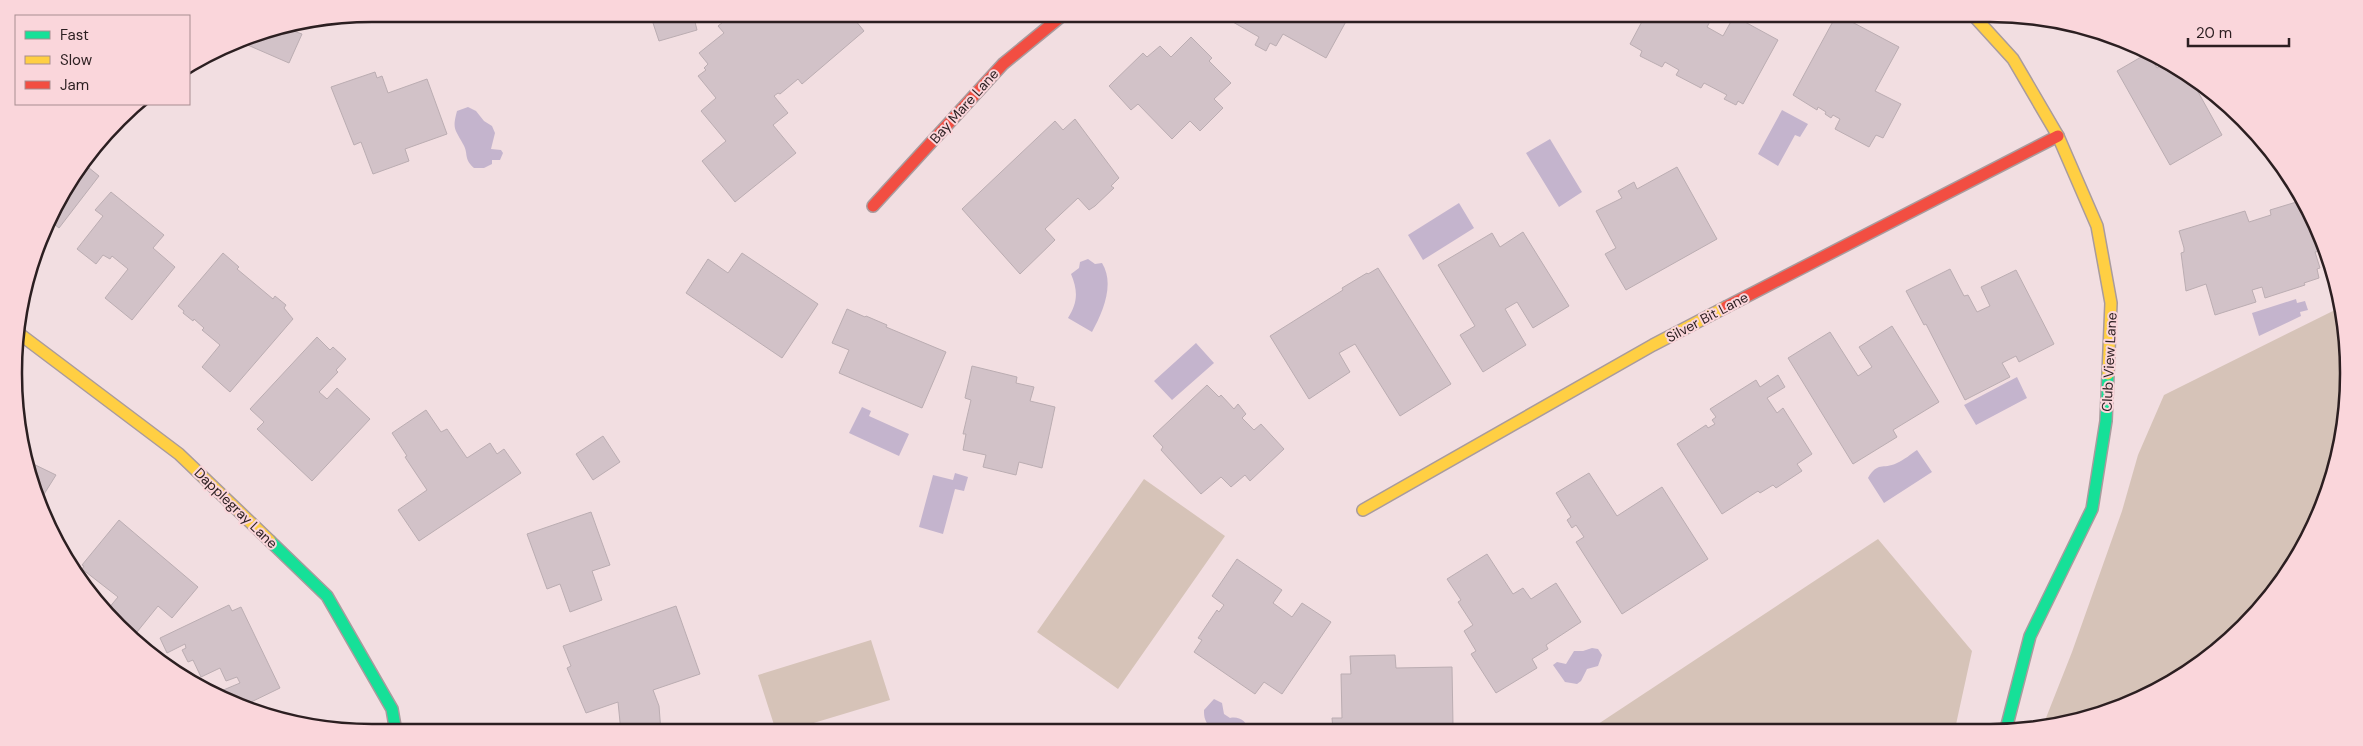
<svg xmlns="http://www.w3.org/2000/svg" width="2363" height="746" viewBox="0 0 2363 746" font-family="'DM Sans',sans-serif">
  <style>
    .green { fill: #d6c3b8 }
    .water { fill: #c4b4cd }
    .building { fill: #d2c2c8; stroke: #bbadb2 }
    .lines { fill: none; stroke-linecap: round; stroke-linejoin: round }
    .fast-casing { stroke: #a99b9d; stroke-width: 14 }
    .slow-casing { stroke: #a99b9d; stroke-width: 14 }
    .jam-casing { stroke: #a99b9d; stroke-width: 14 }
    .fast { stroke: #16e098; stroke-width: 11 }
    .slow { stroke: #ffcf43; stroke-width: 11 }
    .jam { stroke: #f24e42; stroke-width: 11 }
    .labels { text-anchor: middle; stroke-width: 4; stroke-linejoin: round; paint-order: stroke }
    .street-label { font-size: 14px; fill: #2c1f21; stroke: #fad6db }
    .rim { fill: none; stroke: #2c1f21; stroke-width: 2.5 }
  </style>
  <rect width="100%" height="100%" fill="#f2dee1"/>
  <path class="green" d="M2343,306l6,67 -7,70 -41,109 -57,75 -95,68 -107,33 30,-76 50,-141 16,-56 26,-60z
    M1144,479l81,57 -107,153 -81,-57z
    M1878,539l94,112 -17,78 -366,1z
    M871,640l19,60 -103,31h-11l-18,-56z"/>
  <path class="water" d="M468,107l8,4 8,10 8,5 3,7 -4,16 10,1 2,3 -3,7h-8v4l-8,4h-10c-11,-10 -5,-14 -11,-24 -8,-15 -11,-15 -6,-33z
    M1782,110l26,14 -8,13 -5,-2 -17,31 -20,-12z
    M1550,139l32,53 -23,15 -33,-54z
    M1459,203l15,25 -51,32 -15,-25z
    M1088,259l7,5 7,-1c13,21 1,49 -10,69l-24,-14c10,-16 10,-27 3,-44l8,-6 1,-6z
    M2296,299l1,4 8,-2 3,9 -8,2 1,4 -42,20 -7,-23z
    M1196,343l18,20 -42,37 -18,-19z
    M2017,377l10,21 -51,27 -12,-20z
    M862,407l9,4 -2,5 40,18 -10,22 -50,-23z
    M1917,450l15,22 -48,31 -16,-25c10,-17 14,-8 29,-15 7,-3 14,-9 20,-13z
    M955,473l13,4 -4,14 -9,-2 -12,45 -24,-7 14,-52 20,5z
    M1592,648l6,1 4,6 -4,11 -11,3 -6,12 -4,3 -12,-2 -12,-17 4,-3 9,2 8,-13h9z
    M1214,699l8,4 2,11 6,4c9,-2 17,3 19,13 -19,0 -46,5 -45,-21z"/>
  <path class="building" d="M650,14h43l4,16 -38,11z
    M733,14h119l-1,1 13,16 -62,53 -4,-5 -18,15 -2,-1 -4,3 14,17 -15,12 23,28 -61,49 -33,-41 24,-20 -25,-30 15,-13 -18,-22 8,-6 -2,-2 4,-4 -9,-11 25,-20 -6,-7z
    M1219,14h126l4,2 -23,42 -43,-24 -7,12 -6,-3 -4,8 -11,-6 4,-8z
    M1646,14h68l-7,13 16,9 11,-20 44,24 -35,64 -5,-3 -2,4 -12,-6 3,-4 -23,-12 -3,5 -25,-13 3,-5 -14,-8 -3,5 -22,-11 2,-5 -12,-7z
    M1837,14l62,33 -24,44 26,13 -18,34 -7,-3 -7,12 -34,-18 5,-10 -7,-4 -2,3 -6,-4 1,-2 -8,-5 -1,3 -24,-15z
    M294,23l-3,7 11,4 -13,29 -46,-20 3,-5z
    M1191,37l21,21 -3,3 22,22 -17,16 9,9 -23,23 -10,-10 -18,18 -34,-35 -7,6 -22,-24 34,-33 4,4 13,-11 11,11z
    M2148,53l9,15 10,-6 27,16 -2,3 30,54 -52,30 -53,-94z
    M375,72l2,6 5,-2 6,17 39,-14 20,55 -42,15 4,12 -36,13 -12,-32 -7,3 -23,-58z
    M1075,119l44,59 -8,8 3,2 -19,18 -6,4 -11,-12 -33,31 10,11 -35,34 -58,-65 93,-88 8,9z
    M83,163l16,13 -40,52 -10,-8 2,-6z
    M1677,167l40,72 -91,51 -21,-36 11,-6 -20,-37 26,-13 -4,-7 16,-9 3,7z
    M111,192l53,43 -11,13 22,19 -43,53 -27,-22 23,-29 -16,-13 -2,3 -7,-4 -7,9 -19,-15 26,-33 -8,-6z
    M2303,200l15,29 7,21 -10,2 5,16 -3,1 2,9 -15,5 1,2 -40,13 -3,-11 -10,3 4,12 -41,13 -9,-31 -20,7 -5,-38 3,-1v-4l-5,-17 66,-20 4,11 22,-7 -1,-5z
    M1523,232l46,74 -36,22 -16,-26 -12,7 21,36 -43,27 -23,-37 15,-9 -37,-61 54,-32 8,14z
    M223,253l16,14 -2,2 36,30 2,-3 11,9 -2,3 9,11 -63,73 -28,-25 18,-22 -18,-15 2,-2 -10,-9 -1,2 -10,-8 1,-2 -6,-5z
    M742,253l76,51 -36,54 -96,-65 22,-34 20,14z
    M1378,268l73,116 -51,32 -45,-72 -16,9 11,19 -41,27 -39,-63 73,-46 -1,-2 25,-15 1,1z
    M1950,269l14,27 4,-1 9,17 13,-6 -9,-19 35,-17 38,74 -35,18 -3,-6 -14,7 8,14 -45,23 -39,-76 -2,1 -18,-34z
    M847,309l18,8 1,-1 21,9 -1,2 60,25 -24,56 -83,-35 10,-23 -17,-7z
    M1892,326l47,76 -46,28 4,7 -44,27 -65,-106 42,-26 28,44 14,-9 -13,-20z
    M317,337l13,13 3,-3 13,12 -10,11 2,2 -19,20 8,7 10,-11 33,31 -58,62 -55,-52 7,-7 -14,-13z
    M972,366l45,11 -1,6 18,4 -4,14 25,6 -13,61 -23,-6 -3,13 -33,-8 3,-12 -23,-5 3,-16h-3l8,-34 -6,-2z
    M1778,375l7,12 -18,11 10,15 6,-5 29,46 -15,10 5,7 -26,17 -3,-3 -13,8 -2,-2 -36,23 -45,-70 29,-19 2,3 7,-4 -3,-4 4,-3 -6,-8 46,-29 4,7z
    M1207,385l12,12 2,-2 13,14 4,-5 8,10 -4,4 12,12 7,-6 23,25 -34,32 -5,-6 -14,12 -10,-10 -20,17 -40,-44 2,-3 -10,-11z
    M426,410l15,22 6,-3 20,29 23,-15 7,11 7,-5 17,24 -102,68 -21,-31 29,-20 -22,-33 2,-1 -15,-23z
    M603,436l17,26 -27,18 -17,-26z
    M25,460l31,15 -15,24 -15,-33z
    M1589,473l28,43 45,-29 46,72 -86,55 -46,-72 8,-5 -8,-12 -4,3 -5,-8 4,-3 -15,-24z
    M591,512l19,53 -18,6 10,29 -32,12 -10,-28 -13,5 -20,-55z
    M119,520l79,67 -26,31 -14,-12 -21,26 -29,-23 10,-12 -36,-28 2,-3 -2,-1z
    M1487,554l26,40 10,-6 8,11 25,-16 25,39 -35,23 2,4 -16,10 5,9 -41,25 -25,-39 5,-3 -12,-20 9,-6 -15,-23 3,-2 -14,-21z
    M1237,559l45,31 -9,13 19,14 10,-14 29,19 -49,72 -18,-12 -9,12 -61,-42 8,-12 -4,-2 19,-28 2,2 5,-7 -12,-9z
    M229,605l3,6 9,-4 39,81 -33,16v-2l-11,3 -11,-6 -4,-8 19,-8 -3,-6 -11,4 -6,-13 -19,9 -8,-17 -5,2 -6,-12 4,-2 -1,-4 -18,9 -7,-15z
    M676,606l24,68 -47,16 6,16 2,26h-40l-3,-30 -32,11 -19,-45 4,-2 -8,-20z
    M149,645l7,13 -12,-10z
    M1395,655l1,13 56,-1 1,58 -9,1v4h-111l-1,-12h10l-1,-44h10l-1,-18z
    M297,716l1,8 -19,-6z"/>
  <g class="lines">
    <defs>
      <path id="fast" d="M270,541l57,55 65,113 4,23
        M2006,729l24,-93 62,-127 14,-88 2,-47"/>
      <path id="slow" d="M1972,14l41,45 45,77 39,90 14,77 -3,71
        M17,332l162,122 91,87
        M1363,510l290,-165 73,-38"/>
      <path id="jam" d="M873,206l130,-142 61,-50
        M1726,307l332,-171"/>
    </defs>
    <use href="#fast" class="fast-casing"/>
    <use href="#slow" class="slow-casing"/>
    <use href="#jam" class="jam-casing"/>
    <use href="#fast" class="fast"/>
    <use href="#slow" class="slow"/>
    <use href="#jam" class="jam"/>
  </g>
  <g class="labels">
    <g class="street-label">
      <text transform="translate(964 106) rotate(-48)" y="5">Bay Mare Lane</text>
      <text transform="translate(1707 317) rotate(-28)" y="5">Silver Bit Lane</text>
      <text transform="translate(2109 362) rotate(-87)" y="5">Club View Lane</text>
      <text transform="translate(236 508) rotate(44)" y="5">Dapplegray Lane</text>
    </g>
  </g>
  <path d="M0 0H2363V746H0ZM372 22H1990A350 350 0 0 1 2340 372V374A350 350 0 0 1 1990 724H372A350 350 0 0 1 22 374V372A350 350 0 0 1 372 22Z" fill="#fad6db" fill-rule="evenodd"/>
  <path class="rim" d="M372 22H1990A350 350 0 0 1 2340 372V374A350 350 0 0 1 1990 724H372A350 350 0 0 1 22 374V372A350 350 0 0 1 372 22Z"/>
  <rect x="15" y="15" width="175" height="90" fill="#fad6db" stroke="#a88d91"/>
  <rect x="25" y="31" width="25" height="8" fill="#16e098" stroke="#a88d91"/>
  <text x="60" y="40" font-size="15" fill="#2c1f21">Fast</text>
  <rect x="25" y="56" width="25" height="8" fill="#ffcf43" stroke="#a88d91"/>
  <text x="60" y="65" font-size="15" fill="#2c1f21">Slow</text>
  <rect x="25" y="81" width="25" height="8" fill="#f24e42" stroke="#a88d91"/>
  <text x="60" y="90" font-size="15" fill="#2c1f21">Jam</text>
  <path d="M2188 38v8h101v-8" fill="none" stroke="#2c1f21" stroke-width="2.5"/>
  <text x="2196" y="38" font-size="15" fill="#2c1f21" stroke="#fad6db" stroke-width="4" paint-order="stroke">20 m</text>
</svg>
